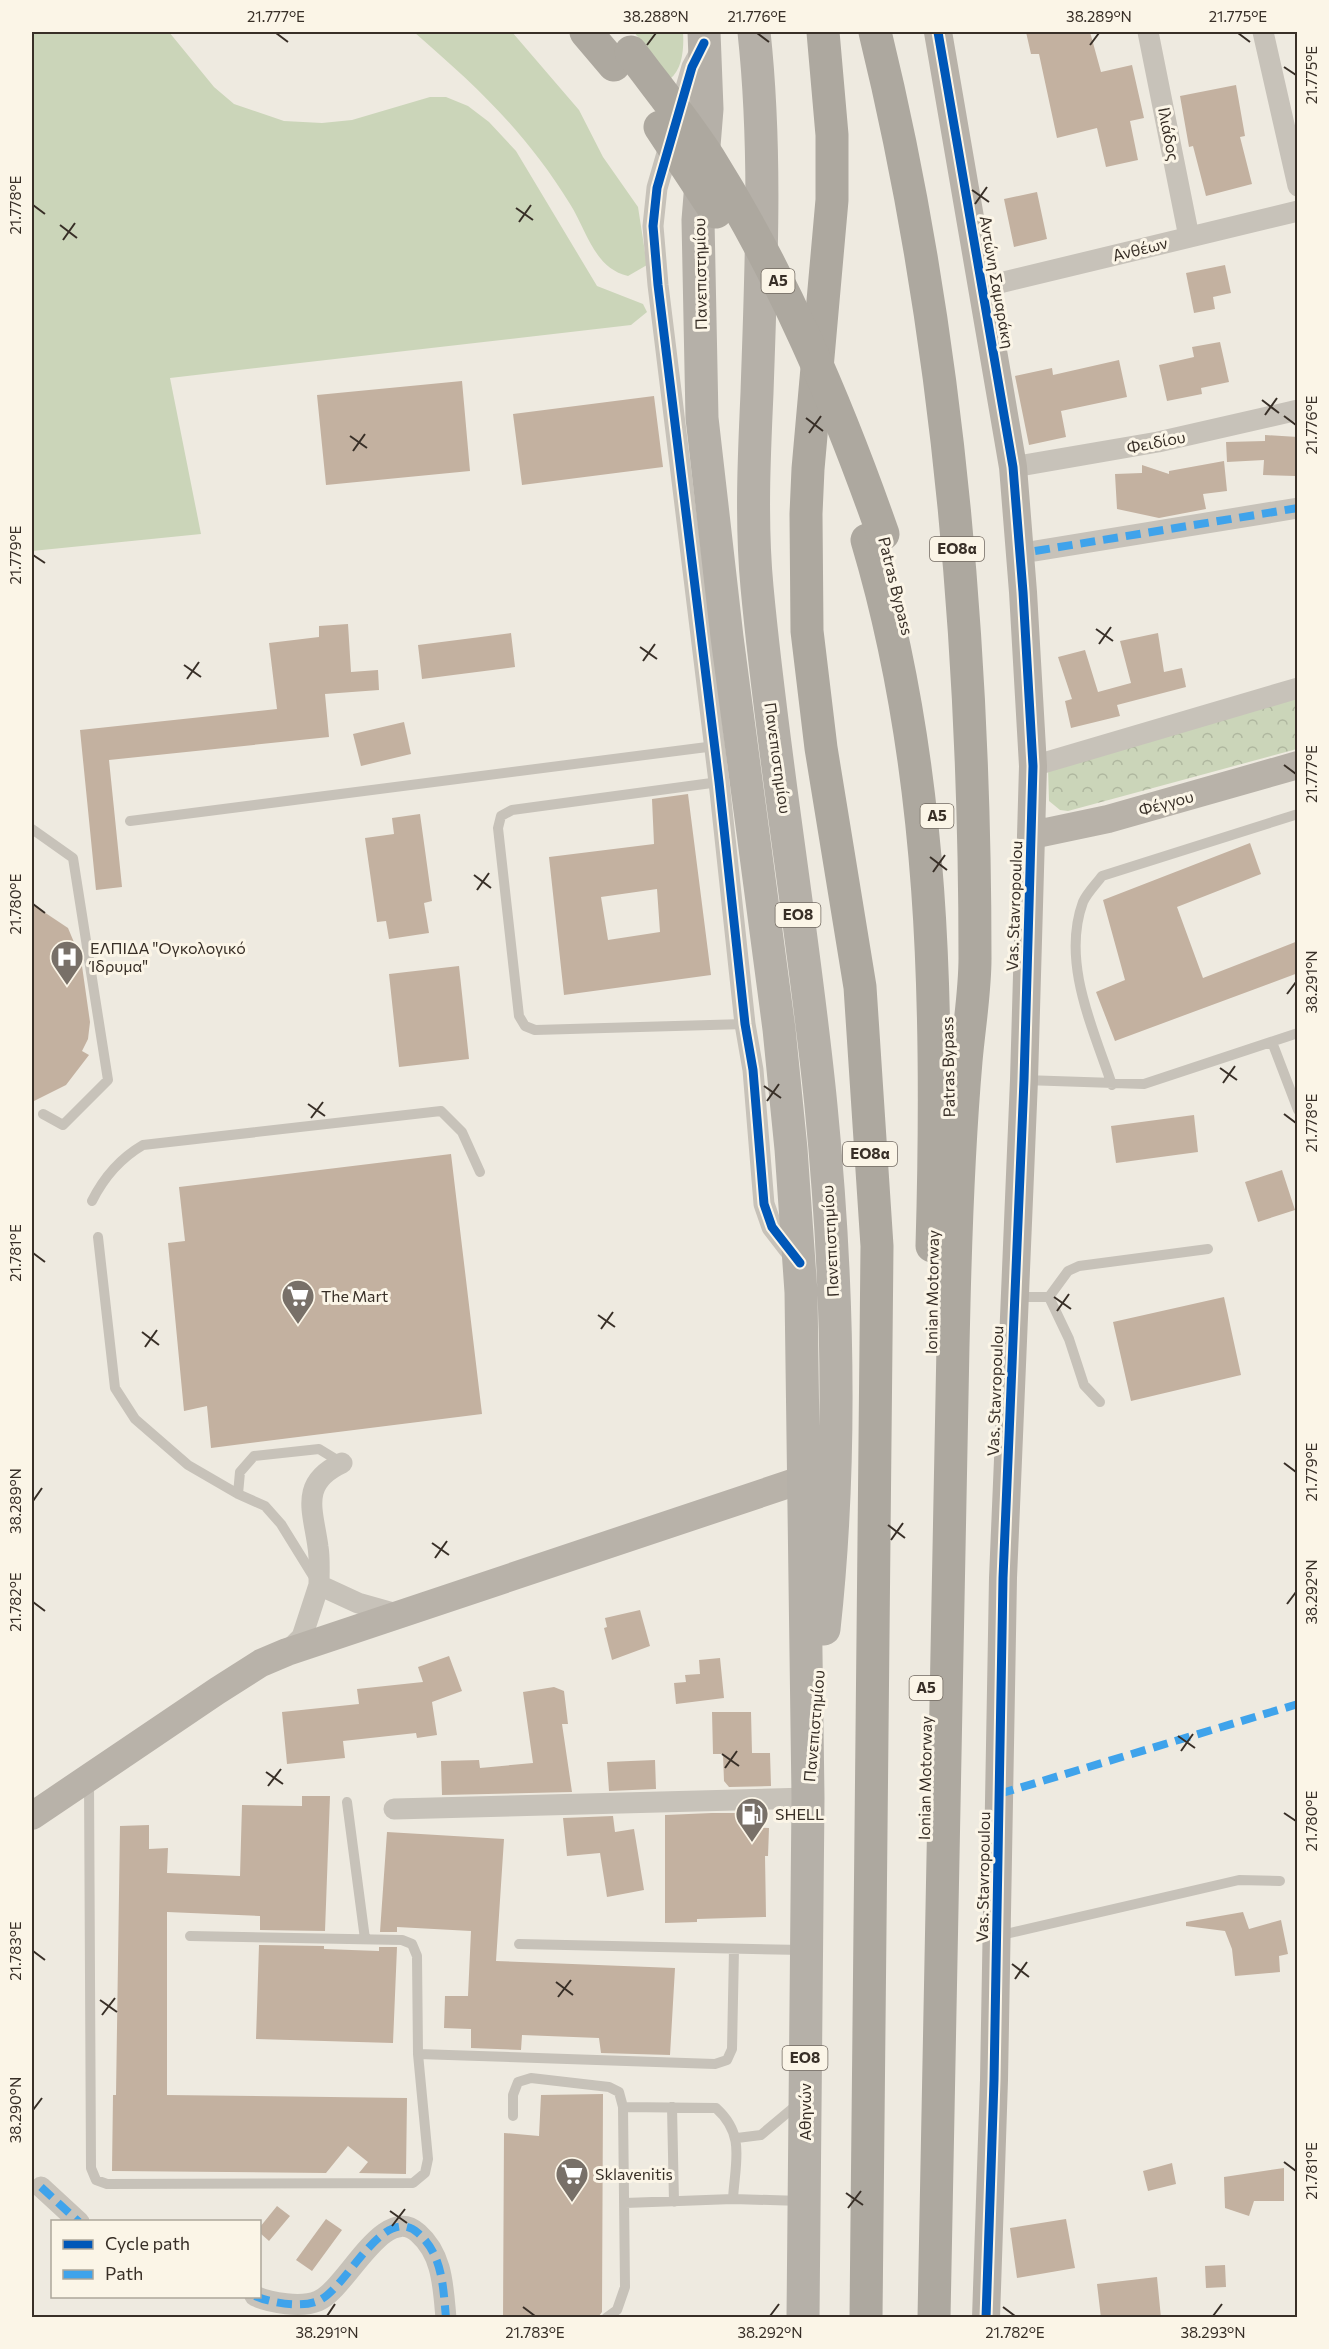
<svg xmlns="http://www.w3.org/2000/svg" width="1329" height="2349" viewBox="0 0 1329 2349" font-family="Commissioner,sans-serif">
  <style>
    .grass { fill: #cbd5b9 }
    .park { fill: url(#park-crowns) }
    .building { fill: #c3b1a0; fill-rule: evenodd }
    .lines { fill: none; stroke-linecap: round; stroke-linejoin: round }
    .lane { stroke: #c7c2b9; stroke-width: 10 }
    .street { stroke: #c7c2b9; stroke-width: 21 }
    .secondary { stroke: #b8b2a9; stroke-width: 28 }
    .primary { stroke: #b5b0a8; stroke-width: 33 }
    .highway { stroke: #ada89f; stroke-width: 33 }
    .highway-bridge { stroke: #ada89f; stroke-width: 33 }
    .quiet { stroke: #3fa3eb; stroke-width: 8; stroke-dasharray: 15 8; stroke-linecap: butt }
    .cycleway-casing { stroke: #fbf5e7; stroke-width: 13 }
    .cycleway { stroke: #0057b8; stroke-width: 9 }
    .ticks { fill: none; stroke: #382f27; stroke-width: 2 }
    .labels { text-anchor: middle; stroke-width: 6; stroke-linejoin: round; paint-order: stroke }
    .shield { fill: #fbf5e7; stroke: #726a61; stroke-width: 1.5 }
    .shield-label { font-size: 15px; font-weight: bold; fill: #382f27 }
    .street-label { font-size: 16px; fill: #382f27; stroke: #fbf5e7 }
    .poi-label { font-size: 16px; fill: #382f27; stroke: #fbf5e7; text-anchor: start }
    .neatline { fill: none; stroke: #382f27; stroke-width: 2 }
    .ticks-label { font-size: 15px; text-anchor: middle; fill: #382f27 }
  </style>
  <defs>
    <pattern id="park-crowns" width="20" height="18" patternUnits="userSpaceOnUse" patternTransform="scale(1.5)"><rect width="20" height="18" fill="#cbd5b9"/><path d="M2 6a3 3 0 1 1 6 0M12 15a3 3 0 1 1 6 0" fill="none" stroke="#afb79f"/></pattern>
  </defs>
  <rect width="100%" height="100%" fill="#eeeae0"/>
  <path class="grass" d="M32,32h137l45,55 20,17 50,17 38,2 30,-3 78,-23h16l22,9 21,16 27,29 81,135 46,18 4,8 -16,13 -461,53 31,156 -169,17z
    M414,32h98l67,78 24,47 35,50 9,58 -19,11c-34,-8 -41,-45 -58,-72 -45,-73 -93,-117 -156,-172z
    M634,32h49c1,15 0,37 -13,47z"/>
  <path class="park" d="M1297,696v53l-229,62 -8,-1 -11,-9 -1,-33z"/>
  <path class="building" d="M1026,32h64l11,40 31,-7 12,53 -14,3 8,39 -32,7 -9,-39 -40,10 -18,-84h-8z
    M1236,85l9,51 -5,1 12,47 -46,12 -13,-50 -4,1 -9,-51z
    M1037,192l10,47 -33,8 -10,-48z
    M1225,265l6,28 -18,4 2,12 -21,4 -8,-40z
    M1220,342l9,40 -28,6 1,6 -35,7 -8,-36 35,-8 -2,-10z
    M1119,360l8,37 -66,14 5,26 -37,8 -14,-69 37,-8 1,7z
    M462,381l8,90 -144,14 -9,-90z
    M654,396l9,71 -141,18 -9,-71z
    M1265,435l33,2 -3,39 -32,-1 1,-15 -37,2 -1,-20 39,-1z
    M1224,461l3,30 -24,3 3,15 -47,9 -42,-9 -2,-35 27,-1v-8l27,9v-3z
    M348,624l3,48 27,-2 1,20 -54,4 4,43 -220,23 13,127 -26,3 -16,-160 197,-21 -8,-66 50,-6v-11z
    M511,633l4,34 -93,12 -4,-34z
    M1158,633l6,39 18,-4 4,19 -69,18 3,11 -49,12 -6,-27 7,-2 -14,-42 27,-7 13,42 33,-9 -11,-42z
    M404,722l7,32 -50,12 -8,-32z
    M688,794l23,181 -147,20 -15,-138 105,-13 -2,-45zM657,889l3,43 -52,8 -7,-43z
    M420,814l12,87 -8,2 5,30 -40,6 -3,-18 -9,1 -12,-84 29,-4 -2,-16z
    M1250,843l11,31 -84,33 26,71 95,-37v32l-183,68 -19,-49 29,-12 -22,-80z
    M32,904l36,24 13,31 9,63 -2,17 -6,12 7,4 -23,30 -34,17z
    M459,966l10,93 -70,8 -10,-93z
    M1194,1115l4,37 -82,11 -5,-37z
    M451,1154l31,260 -271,34 -4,-42 -23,5 -16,-168 17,-2 -6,-54z
    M1282,1170l13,40 -37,12 -13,-40z
    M1224,1297l17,78 -110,26 -18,-79z
    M640,1610l10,36 -38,14 -8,-32 3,-1 -2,-9z
    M449,1656l13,35 -30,11 5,33 -20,3 -1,-5 -73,8 2,17 -58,6 -5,-52 77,-8 -2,-15 66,-7 -5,-15z
    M720,1658l4,40 -48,6 -2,-21 12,-1 -1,-7 15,-1 -1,-14z
    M554,1687l10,4 4,33h-6l10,68 -130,3 -1,-34 38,-1 1,8 53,-5 -10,-71z
    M712,1712h39l1,41h18l1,33 -42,1 -5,-6 -1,-27h-10z
    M655,1760l1,29 -47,2 -2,-29z
    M302,1796h28l-5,135 -65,-1v-14l-93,-4v183l240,3 -1,76 -47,-1 9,-11 -20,-16 -22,27 -214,-2 1,-76h3l4,-269 29,-1v24l19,-1 -1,25 73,3 2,-71 60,1z
    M712,1813h30l-1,14 28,1 -1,28h-3l1,61 -69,2v3l-32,1v-108z
    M613,1816l2,16 19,-3 10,61 -37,7 -7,-44 -33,3 -4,-38z
    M387,1832l117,7 -8,122 179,7 -5,87 -69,-2 -2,-15 -77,-3 -1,15 -50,-2v-19l-27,-1 1,-32h23l3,-65 -74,-4v5h-17z
    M1243,1912l6,17 32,-9 7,34 -9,2 1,16 -45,4 -3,-27 -7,-18 -39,-5v-4z
    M259,1945l65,1v3l55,2v-4h18l-4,96 -137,-4z
    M603,2094l-1,218 -3,4 -11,2h-85l1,-185 35,3 2,-41z
    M1172,2163l4,21 -28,7 -5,-20z
    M1284,2168v33h-30l-5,15 -24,-8 -1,-31z
    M277,2206l13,10 -21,25 -9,-8v-6z
    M326,2219l16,11 -30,41 -16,-11z
    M1066,2219l9,49 -58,10 -7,-50z
    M1225,2265l1,22 -20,1 -1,-22z
    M1157,2277l4,41h-60l-4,-34z"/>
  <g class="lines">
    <path class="lane" d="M719,782l-207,28 -11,6 -3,12 21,188 6,10 10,4 210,-6
      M130,821l585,-75
      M32,829l41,29 35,222 -45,45 -20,-11
      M1272,1042l26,68
      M1024,1080l120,4 154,-51
      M1112,1085c-19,-57 -51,-123 -29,-183 4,-9 13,-18 19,-26l196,-62
      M92,1201c12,-24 27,-42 51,-56l298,-34 21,21 18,40
      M98,1237l17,151 20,31 53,46 50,29 27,12 16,18 34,55
      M1014,1297h35l19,-26 11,-5 129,-17
      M1049,1297l20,42 15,46 16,17
      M238,1494l2,-22 14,-16 65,-7 23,14
      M89,1782l2,386 5,12 11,4 306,-1 12,-10 3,-14 -10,-105 297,10 12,-4 5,-11 2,-100
      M347,1802l18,137
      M190,1936l212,4 10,4 5,12 1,98
      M997,1936l242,-56 41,1
      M519,1944l284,6
      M623,2107l93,1c30,27 19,54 17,91
      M672,2107l2,95
      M513,2116v-21l5,-13 13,-4 78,9 10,5 4,15 2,180 -8,23 -11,8
      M737,2138l24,-3 38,-32
      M625,2203l108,-4 68,2"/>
    <path class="street" d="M1148,32l41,205
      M1263,32l35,154
      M699,54l-7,13 -35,121 -4,38 5,59 61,497 26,242 8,46 11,134 8,23 27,35
      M983,287l315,-76
      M1013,467l145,-25 140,-32
      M1035,551l263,-43
      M1033,766l265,-78
      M342,1463c-43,20 -29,47 -24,84 2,12 1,25 1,38l39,18 39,11
      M287,1652l15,-15 17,-52
      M394,1809l414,-11
      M41,2187l38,35
      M255,2296c16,7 46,12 63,5 29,-12 65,-99 100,-68 25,22 25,54 28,85"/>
    <path class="secondary" d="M938,32l75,435 10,125 10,174 -9,314 -21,498 -9,502 -8,238
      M1032,835l76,-16 190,-54
      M32,1816l185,-125 44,-28 26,-11 538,-180"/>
    <path class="primary" d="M704,32l3,77 -9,111 4,198 25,219 52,392 12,120 10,143 7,506 -5,520
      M754,32c13,120 7,240 3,361 -3,65 -6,130 0,194 16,173 47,346 64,519 17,173 22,350 3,523"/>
    <path class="highway" d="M586,32l28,33
      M823,32l9,103v65l-24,269 -2,45 1,117 14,117 39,239 17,259 -11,1072
      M875,32c74,302 100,615 100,926 0,34 -6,69 -9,103 -7,81 -10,161 -12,242 -8,338 -14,676 -20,1015
      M867,540c68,228 72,469 65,706"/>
    <path class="highway-bridge" d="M631,52c26,35 54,69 78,106 74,118 128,245 174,376
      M660,127l56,85"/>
    <path class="quiet" d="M1035,551l263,-43
      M999,1794l299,-90
      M41,2187l38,35
      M255,2296c16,7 46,12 63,5 29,-12 65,-99 100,-68 25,22 25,54 28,85"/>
    <defs>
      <path id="cycleway" d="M938,32l75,435 10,125 10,174 -9,314 -21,498 -9,502 -8,238
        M704,43l-12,24 -35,121 -4,38 5,59 61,497 26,242 8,46 11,134 8,23 28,36"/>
    </defs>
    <use href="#cycleway" class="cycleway-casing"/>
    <use href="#cycleway" class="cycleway"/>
  </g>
  <path class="ticks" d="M276,33l12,9M757,33l12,9M1238,33l12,9M647,45l9,-12M1090,45l9,-12M1284,67l12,8M972,190l17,12M975,204l12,-17M33,205l12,9M516,208l17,12M519,222l12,-17M60,225l17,13M63,240l12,-17M1262,400l17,13M1265,415l12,-17M1284,416l12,9M806,418l17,13M809,433l12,-17M350,436l17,12M353,451l12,-17M33,555l12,8M1096,629l17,12M1099,644l12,-17M640,647l17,12M643,661l12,-17M184,665l17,12M187,679l12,-17M1284,765l12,9M930,857l17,13M933,872l12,-17M474,875l17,13M477,890l12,-17M33,904l12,9M1287,994l9,-12M1220,1068l17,12M1223,1083l12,-17M764,1086l17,12M767,1101l12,-17M308,1104l17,12M1284,1114l12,9M311,1118l12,-16M33,1253l12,9M1054,1297l17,12M1057,1311l12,-17M598,1315l17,12M601,1329l12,-17M142,1332l17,13M145,1347l12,-17M1284,1463l12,9M33,1501l9,-13M888,1525l17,13M891,1540l12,-17M432,1543l17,12M435,1558l12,-17M33,1602l12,9M1287,1604l9,-12M1178,1736l17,12M1181,1751l12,-17M722,1754l17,12M725,1768l12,-17M266,1772l17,12M268,1786l13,-17M1284,1813l12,8M33,1951l12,9M1012,1964l17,13M1015,1979l12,-17M556,1982l17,13M558,1997l13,-17M100,2000l17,12M102,2015l13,-17M33,2110l9,-12M1284,2162l12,9M846,2193l17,12M848,2208l13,-17M390,2211l17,12M392,2226l13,-17M523,2307l12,9M1003,2307l12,9M327,2316l8,-12M770,2316l9,-12M1213,2316l9,-12"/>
  <defs>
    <symbol id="hospital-pin" viewBox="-11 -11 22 30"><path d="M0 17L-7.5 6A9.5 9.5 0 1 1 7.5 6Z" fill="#787068" stroke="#fbf5e7"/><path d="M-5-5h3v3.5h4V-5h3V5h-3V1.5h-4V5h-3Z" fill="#fff"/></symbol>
    <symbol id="supermarket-pin" viewBox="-11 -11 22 30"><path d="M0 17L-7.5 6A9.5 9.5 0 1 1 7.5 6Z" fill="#787068" stroke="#fbf5e7"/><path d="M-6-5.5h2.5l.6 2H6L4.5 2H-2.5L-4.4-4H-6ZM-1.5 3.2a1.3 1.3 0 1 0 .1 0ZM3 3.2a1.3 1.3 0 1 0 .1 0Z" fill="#fff"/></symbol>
    <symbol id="fuel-pin" viewBox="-11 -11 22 30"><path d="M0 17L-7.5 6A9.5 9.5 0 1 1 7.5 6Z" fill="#787068" stroke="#fbf5e7"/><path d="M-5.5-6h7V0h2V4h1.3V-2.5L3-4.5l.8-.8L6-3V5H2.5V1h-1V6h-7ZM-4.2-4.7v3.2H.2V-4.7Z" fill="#fff"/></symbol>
  </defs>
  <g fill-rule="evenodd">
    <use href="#hospital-pin" x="48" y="938" width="38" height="52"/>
    <use href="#supermarket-pin" x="279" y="1277" width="38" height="52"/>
    <use href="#fuel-pin" x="733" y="1795" width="38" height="52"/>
    <use href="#supermarket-pin" x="553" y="2155" width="38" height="52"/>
  </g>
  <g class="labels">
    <g class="shield">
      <rect x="761.5" y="269" width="33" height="24" rx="4.5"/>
      <rect x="930" y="537" width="54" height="24" rx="4.5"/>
      <rect x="920.5" y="804" width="33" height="24" rx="4.5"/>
      <rect x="775.5" y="903" width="45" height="24" rx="4.5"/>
      <rect x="843" y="1142" width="54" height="24" rx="4.5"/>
      <rect x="909.5" y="1676" width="33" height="24" rx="4.5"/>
      <rect x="782.5" y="2046" width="45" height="24" rx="4.5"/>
    </g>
    <g class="shield-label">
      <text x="778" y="286">Α5</text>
      <text x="957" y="554">ΕΟ8α</text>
      <text x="937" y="821">Α5</text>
      <text x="798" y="920">ΕΟ8</text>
      <text x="870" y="1159">ΕΟ8α</text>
      <text x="926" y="1693">Α5</text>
      <text x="805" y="2063">ΕΟ8</text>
    </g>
    <g class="street-label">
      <text transform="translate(1169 134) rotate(79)" y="6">Ιλιάδος</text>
      <text transform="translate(1140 249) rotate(-14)" y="6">Ανθέων</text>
      <text transform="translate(700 274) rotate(-91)" y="6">Πανεπιστημίου</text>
      <text transform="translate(997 282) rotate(80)" y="6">Αντώνη Σαμαράκη</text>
      <text transform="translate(1156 442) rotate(-11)" y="6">Φειδίου</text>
      <text transform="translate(896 586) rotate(76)" y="6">Patras Bypass</text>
      <text transform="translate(778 758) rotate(82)" y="6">Πανεπιστημίου</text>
      <text transform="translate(1166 803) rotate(-15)" y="6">Φέγγου</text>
      <text transform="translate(1014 906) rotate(-88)" y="6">Vas. Stavropoulou</text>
      <text transform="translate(948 1067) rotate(-91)" y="6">Patras Bypass</text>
      <text transform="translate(830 1241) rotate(-93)" y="6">Πανεπιστημίου</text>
      <text transform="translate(932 1292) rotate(-89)" y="6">Ionian Motorway</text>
      <text transform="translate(995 1391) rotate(-88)" y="6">Vas. Stavropoulou</text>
      <text transform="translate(814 1726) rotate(-85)" y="6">Πανεπιστημίου</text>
      <text transform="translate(925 1778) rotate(-89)" y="6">Ionian Motorway</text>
      <text transform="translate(983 1877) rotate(-89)" y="6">Vas. Stavropoulou</text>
      <text transform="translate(805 2112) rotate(-90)" y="6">Αθηνών</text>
    </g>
    <g class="poi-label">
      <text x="90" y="954">ΕΛΠΙΔΑ "Ογκολογικό<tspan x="90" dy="18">Ίδρυμα"</tspan></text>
      <text x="321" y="1302">The Mart</text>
      <text x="775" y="1820">SHELL</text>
      <text x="595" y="2180">Sklavenitis</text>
    </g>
  </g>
  <rect width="1329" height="2349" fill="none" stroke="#fbf5e7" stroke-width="66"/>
  <rect x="51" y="2220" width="210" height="78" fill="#fbf5e7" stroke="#ada69a" stroke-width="1.5"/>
  <rect x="63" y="2240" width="30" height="9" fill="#0057b8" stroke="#ada69a" stroke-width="1.5"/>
  <text x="105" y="2250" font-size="18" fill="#382f27">Cycle path</text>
  <rect x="63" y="2270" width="30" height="9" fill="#3fa3eb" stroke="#ada69a" stroke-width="1.5"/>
  <text x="105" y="2280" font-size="18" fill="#382f27">Path</text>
  <rect x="33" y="33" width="1263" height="2283" class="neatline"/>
  <g class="ticks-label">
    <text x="276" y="22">21.777°E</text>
    <text x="656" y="22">38.288°N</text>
    <text x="757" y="22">21.776°E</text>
    <text x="1099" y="22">38.289°N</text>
    <text x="1238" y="22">21.775°E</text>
    <text transform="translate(1312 75) rotate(-90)" y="5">21.775°E</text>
    <text transform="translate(16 205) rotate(-90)" y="5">21.778°E</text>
    <text transform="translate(1312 425) rotate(-90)" y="5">21.776°E</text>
    <text transform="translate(16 555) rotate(-90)" y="5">21.779°E</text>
    <text transform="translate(1312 774) rotate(-90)" y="5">21.777°E</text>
    <text transform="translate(16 904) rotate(-90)" y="5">21.780°E</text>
    <text transform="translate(1312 982) rotate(-90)" y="5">38.291°N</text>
    <text transform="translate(1312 1123) rotate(-90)" y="5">21.778°E</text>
    <text transform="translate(16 1253) rotate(-90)" y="5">21.781°E</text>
    <text transform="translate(1312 1472) rotate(-90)" y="5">21.779°E</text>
    <text transform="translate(16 1501) rotate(-90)" y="5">38.289°N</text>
    <text transform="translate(1312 1592) rotate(-90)" y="5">38.292°N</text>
    <text transform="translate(16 1602) rotate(-90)" y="5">21.782°E</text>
    <text transform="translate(1312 1821) rotate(-90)" y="5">21.780°E</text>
    <text transform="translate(16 1951) rotate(-90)" y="5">21.783°E</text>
    <text transform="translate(16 2110) rotate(-90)" y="5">38.290°N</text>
    <text transform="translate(1312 2171) rotate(-90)" y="5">21.781°E</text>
    <text x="327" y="2338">38.291°N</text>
    <text x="535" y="2338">21.783°E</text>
    <text x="770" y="2338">38.292°N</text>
    <text x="1015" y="2338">21.782°E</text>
    <text x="1213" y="2338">38.293°N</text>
  </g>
</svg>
